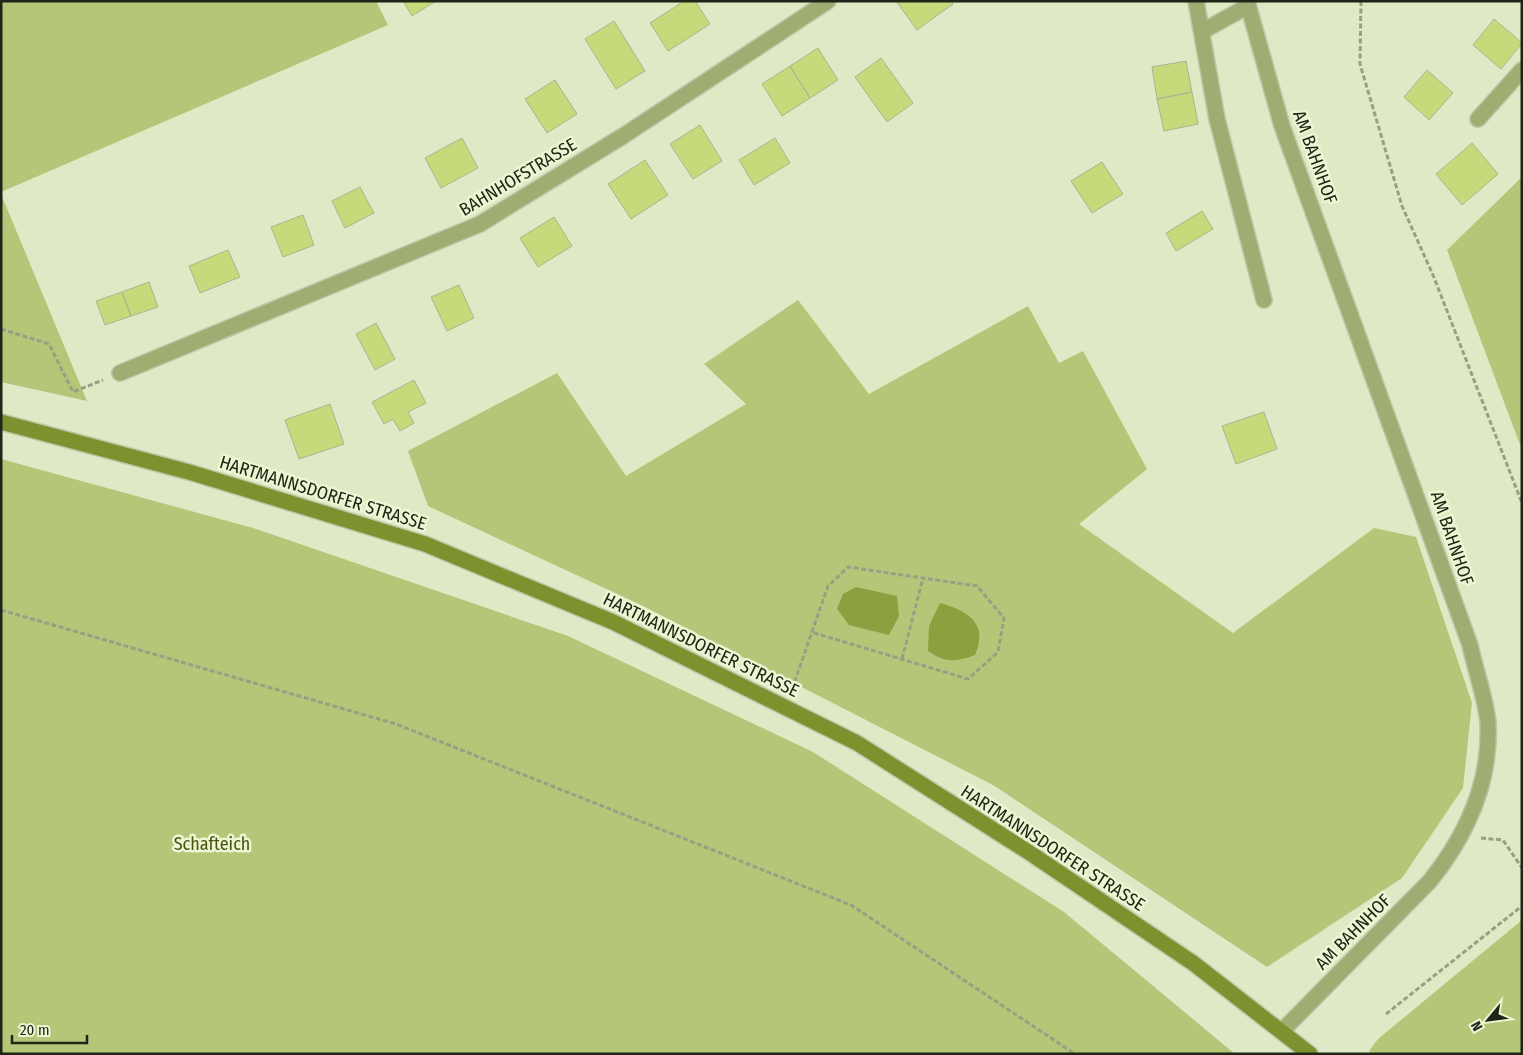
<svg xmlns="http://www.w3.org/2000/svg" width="1523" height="1055" viewBox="0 0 1523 1055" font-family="'Fira Sans Condensed',sans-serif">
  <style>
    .green { fill: #b4c678 }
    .water { fill: #8ca040 }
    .building { fill: #c5db7b; stroke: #aab491 }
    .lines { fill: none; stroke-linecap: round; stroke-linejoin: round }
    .minor-casing { stroke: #bdc6a6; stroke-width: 18 }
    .secondary-casing { stroke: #bdc6a6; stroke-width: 18 }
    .path { stroke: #98a084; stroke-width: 3; stroke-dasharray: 5 2.5; stroke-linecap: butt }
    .minor { stroke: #9ead71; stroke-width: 15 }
    .secondary { stroke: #7d912e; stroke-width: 15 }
    .labels { text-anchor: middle; stroke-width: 5; stroke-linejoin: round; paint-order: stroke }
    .street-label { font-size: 18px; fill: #212517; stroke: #edf6d2 }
    .park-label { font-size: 18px; fill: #49550f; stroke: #edf6d2 }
  </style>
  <rect width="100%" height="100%" fill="#dfe9c5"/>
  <path class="green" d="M1,1h375l12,24 -387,167z
    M1522,177v273l-75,-200z
    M1,194l86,207 -86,-19z
    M798,300l71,94 159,-88 31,57 24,-12 64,118 -68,55 154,109 141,-105 42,9 56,166 -9,85 -61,90 -135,89 -274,-182 -350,-179 -215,-100 -20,-55 149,-78 69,103 120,-72 -42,-40z
    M1,459l252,69 315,108 245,116 251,160 171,142h-1234z
    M1522,920v134h-151l-2,-3 9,-12z"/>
  <path class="water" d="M856,587l41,9 2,20 -10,19 -40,-10 -12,-16 6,-15z
    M940,603c28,8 49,20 35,52 -19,7 -30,8 -47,-4l1,-25z"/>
  <path class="building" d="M403,1h33l-24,15z
    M684,1h11l15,23 -42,27 -18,-28z
    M896,1h55l2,3 -36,26z
    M1494,19l28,24 -21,26 -28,-24z
    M614,21l31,50 -29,18 -31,-50z
    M818,48l20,32 -28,18 -20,-32z
    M881,58l32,45 -26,19 -32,-45z
    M1186,61l6,31 -35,7 -5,-32z
    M790,66l20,32 -28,18 -20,-32z
    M1427,70l26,23 -24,27 -25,-23z
    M555,80l22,34 -30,19 -22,-34z
    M1192,92l6,32 -34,7 -7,-32z
    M700,125l22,36 -29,18 -23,-35z
    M462,138l16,30 -37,20 -16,-30z
    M775,138l15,25 -36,22 -15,-25z
    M1472,143l26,31 -36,31 -26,-31z
    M645,160l23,35 -37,24 -23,-35z
    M1102,162l21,32 -31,19 -21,-32z
    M360,187l14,26 -29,15 -13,-27z
    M1202,211l11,18 -37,22 -10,-18z
    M303,215l11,30 -31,12 -12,-30z
    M554,217l18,29 -34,21 -18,-29z
    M228,250l12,27 -40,16 -11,-27z
    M149,282l9,25 -27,9 -9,-24z
    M459,285l15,33 -27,13 -16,-34z
    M122,292l9,24 -26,9 -9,-24z
    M376,323l19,36 -20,11 -19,-36z
    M414,380l12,23 -18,9 6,11 -14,8 -7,-12 -9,5 -12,-22z
    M330,404l14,40 -45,15 -14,-39z
    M1264,412l13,37 -41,15 -14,-38z"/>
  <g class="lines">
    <defs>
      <path id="minor" d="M1196,1l21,118 47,181
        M1247,1l35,125 188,519c5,24 16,54 18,78 3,60 -22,113 -58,158l-148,150
        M1203,31l45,-25
        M1478,119l44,-49
        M120,373l360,-149 143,-88 205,-135"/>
      <path id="secondary" d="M1,422l188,50 236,72 188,78 244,121 176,112 160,108 117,91"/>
    </defs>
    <use href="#minor" class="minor-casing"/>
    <use href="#secondary" class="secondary-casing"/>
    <path class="path" d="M1361,1l-1,63 42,142 31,69 89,228
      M1,329l48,15 24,48 30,-12
      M1,610l395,114 455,181 224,149
      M902,659l21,-81
      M792,689l36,-103 20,-19 129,19 27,32 -6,34 -30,27 -157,-47
      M1481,838l22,2 19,28
      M1386,1014l136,-108"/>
    <use href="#minor" class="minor"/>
    <use href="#secondary" class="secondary"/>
  </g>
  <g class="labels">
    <g class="street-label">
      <text transform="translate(1315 157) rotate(70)" y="6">AM BAHNHOF</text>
      <text transform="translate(518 177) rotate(-31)" y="6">BAHNHOFSTRASSE</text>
      <text transform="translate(323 493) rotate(17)" y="6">HARTMANNSDORFER STRASSE</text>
      <text transform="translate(1452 538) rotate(71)" y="6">AM BAHNHOF</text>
      <text transform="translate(701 645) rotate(26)" y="6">HARTMANNSDORFER STRASSE</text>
      <text transform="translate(1053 848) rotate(33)" y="6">HARTMANNSDORFER STRASSE</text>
      <text transform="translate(1353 932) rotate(-45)" y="6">AM BAHNHOF</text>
    </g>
    <g class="park-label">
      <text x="212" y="850">Schafteich</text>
    </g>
  </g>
  <rect width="1523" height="1055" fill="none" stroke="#212517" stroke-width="5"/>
  <g transform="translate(1488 1020) rotate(241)" stroke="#edf6d2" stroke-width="4" paint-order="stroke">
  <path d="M0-4L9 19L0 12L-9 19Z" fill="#212517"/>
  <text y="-8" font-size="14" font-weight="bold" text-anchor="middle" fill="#212517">N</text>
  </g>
  <path d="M12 1035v8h75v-8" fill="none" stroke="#212517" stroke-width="2.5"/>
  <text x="20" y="1035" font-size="15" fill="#212517" stroke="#edf6d2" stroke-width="4" paint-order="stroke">20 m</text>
</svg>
